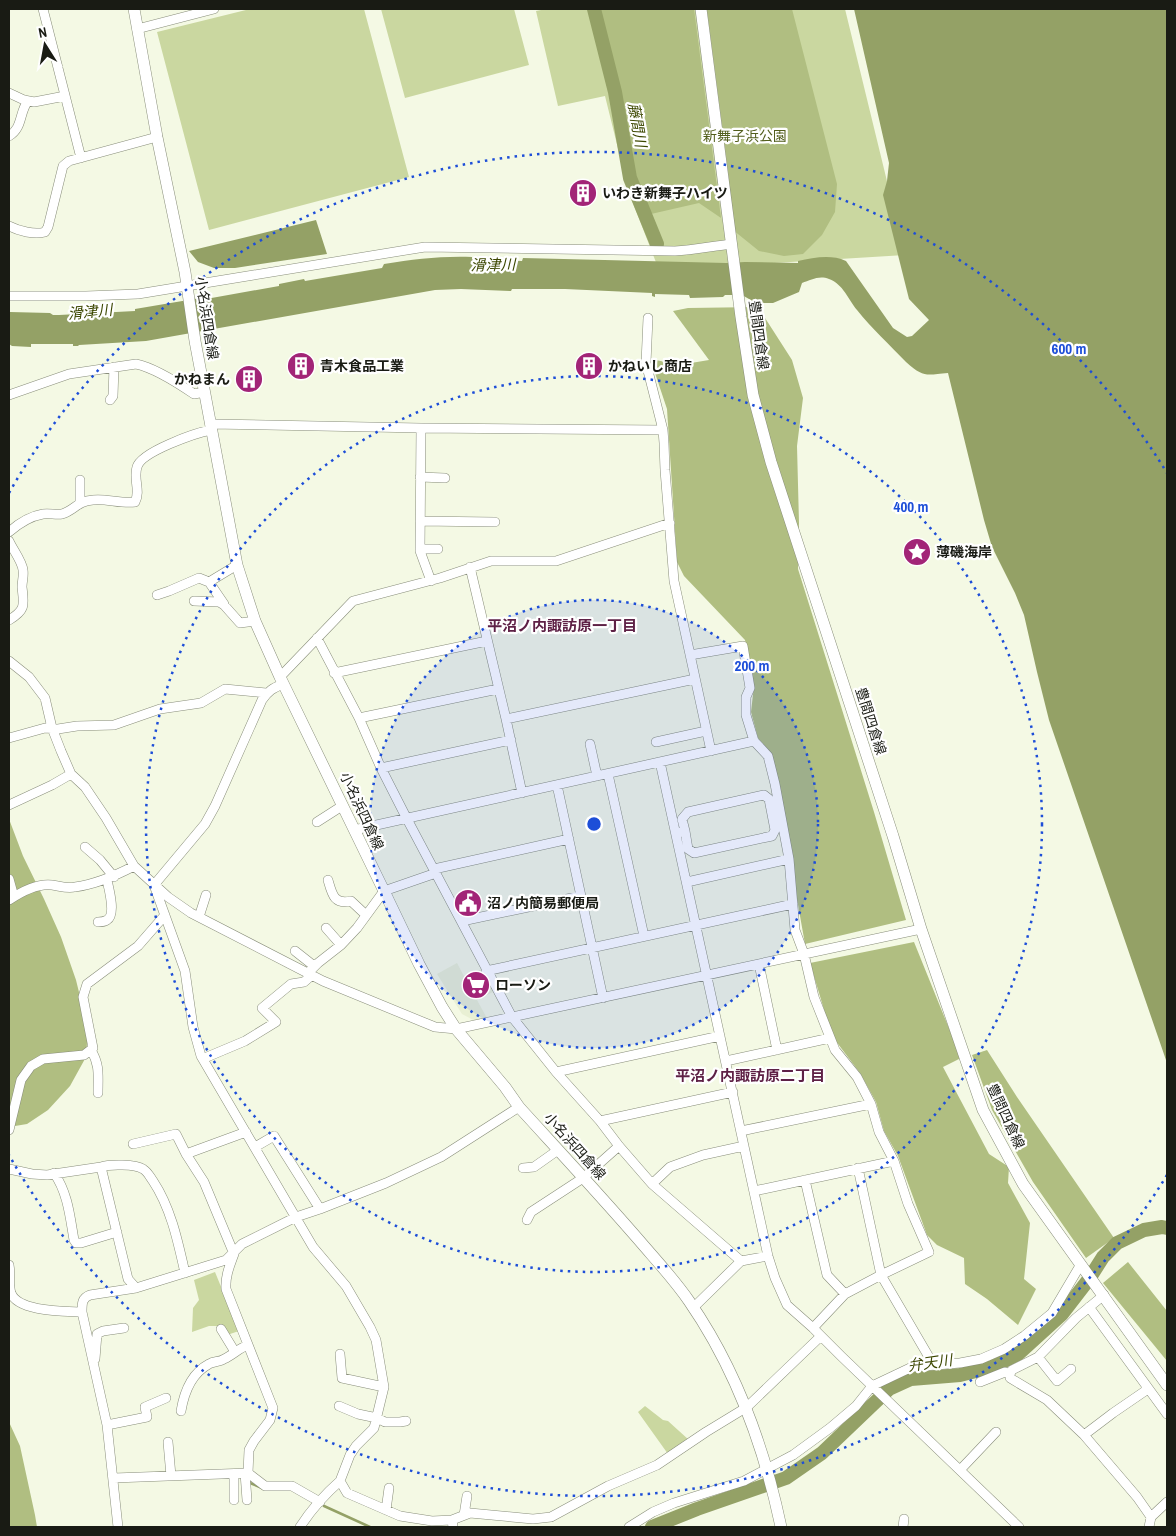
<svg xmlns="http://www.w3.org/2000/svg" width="1176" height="1536" viewBox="0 0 1176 1536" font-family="'Archivo Narrow','Noto Sans JP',sans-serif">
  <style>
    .built { fill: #e9f0d4 }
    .green { fill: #cad7a0 }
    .forest { fill: #b0be81 }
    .water { fill: #94a166 }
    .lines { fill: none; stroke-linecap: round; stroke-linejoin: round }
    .stream { stroke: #94a166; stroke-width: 2.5 }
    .river { stroke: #94a166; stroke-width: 14 }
    .minor-casing { stroke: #898e7b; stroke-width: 10 }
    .major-casing { stroke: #898e7b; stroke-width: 12 }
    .minor { stroke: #fff; stroke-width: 9 }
    .major { stroke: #fff; stroke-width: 11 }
    .ring { fill: none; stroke: #1d4ed8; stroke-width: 2.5; stroke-dasharray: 2.5 5 }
    .labels { text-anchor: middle; stroke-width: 4.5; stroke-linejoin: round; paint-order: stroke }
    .park-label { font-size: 14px; fill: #525e1c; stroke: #fff }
    .poi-label { font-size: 14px; font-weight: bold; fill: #191b14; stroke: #fff; text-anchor: start }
    .street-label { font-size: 14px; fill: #191b14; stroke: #fff }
    .water-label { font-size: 15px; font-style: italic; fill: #3c4700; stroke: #fff }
    .neighbourhood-label { font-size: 15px; font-weight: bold; fill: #5e2146; stroke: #fff }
    .centre { fill: #1d4ed8; stroke: #fff; stroke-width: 2.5 }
    .ring-label { font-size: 15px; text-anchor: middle; font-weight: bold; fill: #1d4ed8; stroke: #fff; stroke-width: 4.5; stroke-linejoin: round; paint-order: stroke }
  </style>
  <rect width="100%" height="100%" fill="#f4f9e4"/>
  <path class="built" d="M457,963l8,15 18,-10 12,23 -18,9 11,20 -11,2 -15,-8 -25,-40z"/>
  <path class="green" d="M250,9h114l45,168 -200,53 -52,-198z
    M381,9h133l15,56 -124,33z
    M546,9h299l60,246 -246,15 -30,-77 -24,-97 -47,10 -22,-95z
    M215,1272l24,59 -12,4 -5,-9h-13l-17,6 1,-24 6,-8 -5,-20z
    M645,1406l18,14 5,1 21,19 -21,14 -30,-42z"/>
  <path class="forest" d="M591,9h103l27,209 -22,-15 -48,11 -29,-54 -23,-119z
    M707,9h85l45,175 -2,28 -13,23 -19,19 -19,2 -25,-5 -26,-21 -5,-60z
    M758,307l34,53 11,38 -6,48 2,77 -1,46 76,243 32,108 -101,24 -34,-191 -13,-15 -7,-26 3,-26 -9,-46 -61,-64 -7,-14 -10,-153 -12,-36 1,-13 23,5 30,-5 -36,-49 15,-3z
    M9,819l14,37 21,43 17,38 15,43 12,49 -2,28 -16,29 -22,24 -21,14 -18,3z
    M914,942l47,116 -18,9 46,87 20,13 -1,16 22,40 -6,56 12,10 -18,36 -31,-26 -22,-15 -1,-26 -27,-13 -10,-10 -29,-79 -14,-25 -8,-29 -16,-29 -28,-37 -22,-73z
    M987,1050l30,47 97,141 -28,20 -53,-76 -41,-72 -20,-55z
    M1128,1262l39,49v50l-64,-78z
    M9,1422l11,24 15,69 2,12h-28z"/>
  <path class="water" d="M854,9h313v1054l-118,-343 -12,-48 -13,-57 -9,-22 -23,-46 -8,-27 -36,-147c-22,2 -24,5 -42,-11 -16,-17 -34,-33 -49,-52 -9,-11 -14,-26 -28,-31 -10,-4 -18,1 -27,4l-3,9 -26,11h-17l-14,-8h-17l-2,2 -33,1 -1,-3 -34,-1v3l-3,-1v-3l-87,-4h-53l-1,2 -50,-2 -26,1 -289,51 -67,4 -1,1h-5v-2h-42v3l-19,-1 -3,-2 1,-32 40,1 3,2h6l76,-4v-2l71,-12v2l73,-13v-2l25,-5 1,2 77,-13 2,-4c31,-5 56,-8 88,-7v2l50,2 1,-3 203,5 19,-1 53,1v-2c16,-3 32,-7 48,0l47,67 14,9 5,-1 17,-16 -20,-21 -26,-104 4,-14 2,-18z
    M316,220l11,34 -92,14h-21l-16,-6 -9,-11z"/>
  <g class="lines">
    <path class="stream" d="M250,1483l12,5
      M324,1506l46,21"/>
    <path class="river" d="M594,9l21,83 15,86 27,66
      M652,1527l45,-18 89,-31 36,-25 67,-64 22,-10 49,-4 32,-8 26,-13 44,-40 27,-35 14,-22 14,-14 27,-13 18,-3 5,1"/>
    <defs>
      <path id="minor" d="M43,9l38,149
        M137,29l77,-20
        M9,93l15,7 10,2 31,-6
        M9,136c14,-8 10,-24 19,-35
        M9,226c10,5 25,9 36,6l3,-5 14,-57 1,-4 6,-5 88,-24
        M9,296h77l52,-2 287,-47 250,4c19,-1 38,-5 57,-7
        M648,318l-2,45 17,67 1,13 1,27 9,111 37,170
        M9,395l60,-21 67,-10c19,4 42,19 58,30l11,-2
        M110,400l3,-4 1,-29
        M210,424l211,4 242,2
        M421,428l-1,123 11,30
        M420,477l25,1
        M80,502v-22
        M420,521l75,1
        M9,532c9,-8 22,-16 34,-18 6,-1 13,1 19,0 13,-4 15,-13 31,-14 12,-2 28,4 42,2 6,-11 -2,-23 2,-35 4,-15 58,-34 74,-37
        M9,541c4,9 13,20 14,29 1,6 -1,11 -1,17 2,18 4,23 -13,33
        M420,549h18
        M470,567l36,152 16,74
        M209,582l15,22
        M157,595l12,-4 30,-13 10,4 28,-17
        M194,601l25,1 5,3 16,18 15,-2
        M317,638l42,80 22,50 26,51 105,198 44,55 44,49 19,25 33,38 89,77
        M690,655l53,-9 7,42 -4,9v18l8,26 14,15 7,28 14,75 6,71 9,24 10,43 21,53 22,27 14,27 8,28 15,29 14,43 21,48 -48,23 -36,19 -32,34
        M9,661l20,16 16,21 7,30 9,23 10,23 14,13 21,31 28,48 34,31 23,16 132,68 112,46 21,2 465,-100
        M334,673l153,-32
        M280,677l73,-76 87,-23 51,-17h65l114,-38
        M283,684c-10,4 -15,7 -21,16l-47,106 -10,18 -51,61 31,86 8,56 8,29 112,191 33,39 24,41 6,13 8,47 -10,41 -18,18 -6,9 -10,26 7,12 53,23 32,5 20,-1
        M359,718l139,-29
        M506,719l189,-40
        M9,738l36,-10 13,1 19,-3 37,-1 46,-16 41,-6 24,-14 41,4
        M656,742l50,-11
        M590,744l7,32
        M660,762l108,494 7,22 12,27 26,23 28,28 178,171
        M381,768l130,-28
        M608,774l36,162
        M557,785l46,213
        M9,805l43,-20 19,-11
        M317,822l25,-16
        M354,830l400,-89
        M676,833l9,-2 3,18 6,4 78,-17 3,-6 -6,-31 -5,-4 -76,17 -6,7 3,12
        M85,847l15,13 14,17
        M434,869l135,-30
        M9,879l5,18
        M328,880c4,14 6,25 23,21l15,14
        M687,882l102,-23
        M9,900c12,-8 28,-17 43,-15 8,1 15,4 23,2 22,-3 40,-11 59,-21
        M199,917l7,-22
        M462,921l119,-25
        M98,922c3,0 6,0 9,-2 9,-5 2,-31 0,-40
        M326,928l15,17
        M295,951l19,15
        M759,964l18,86
        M486,971l307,-67
        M308,973l10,-10 23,-18 16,-17 27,-37 52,-18
        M91,1050c9,15 7,25 7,43
        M203,1059l4,-2 38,-16 31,-19 -14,-14 29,-24 13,-2 8,-7
        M726,1061l104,-23
        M556,1072l164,-36
        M600,1121l133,-29
        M9,1130l12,-50 10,-14 12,-7 41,-4 9,-7 -10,-51 4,-13 51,-38 27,-31
        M741,1131l130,-27
        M255,1147l19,-11 46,73
        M186,1154l60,-22
        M101,1167l27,112 8,9
        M523,1168l11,-1 24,-17
        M858,1168l23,107 52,89
        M9,1169l23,5 15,1 54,-8c8,-3 35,-3 42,2 5,3 7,8 10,12 18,27 25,61 32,92
        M54,1173c14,20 16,44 20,67l2,3h5l36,-11
        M805,1180l22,95 18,19
        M652,1184l18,-17 33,-12 41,-9
        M754,1191l140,-30
        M527,1220l4,-8 52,-34 36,-32
        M9,1265c2,10 -1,19 2,28 7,19 54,18 71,19
        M1104,1295l-28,23 -38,39 -26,13 -2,4v4l37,22 37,35 53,62 14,20
        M1089,1307l78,107
        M693,1308l48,-47 27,-5
        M221,1329l14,23
        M340,1354l2,24 42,9
        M1038,1357l19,24 14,-12
        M95,1359l2,-25 6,-3 21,-3
        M980,1382l25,-10 5,2
        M339,1406l19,8 19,4 8,4h15l6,-1
        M181,1411c3,-18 11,-38 28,-47 5,-3 11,-2 15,-5 9,-4 15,-11 24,-14
        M107,1425l40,-8 -2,-10 21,-9
        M1084,1435l29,-22 35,-24
        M168,1442l3,34
        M960,1470l36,-38
        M245,1473l2,27
        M248,1473l17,13h27l28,16
        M234,1474v26
        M114,1478l134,-5 1,-23 5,-9 16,-21 3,-12 -47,-119c-1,-13 4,-24 8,-35l-30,-72 -18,-28 -10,-20 -43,10
        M386,1510l3,-22
        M464,1515l3,-19
        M118,1527l-11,-102 -25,-113c0,-9 0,-14 8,-17l46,-7 90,-28 16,-16 54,-27 24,-8 66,-26 55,-26 78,-50
        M300,1527c11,-17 24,-32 40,-46
        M453,1527l-1,-7 18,-7 63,6 18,-2 57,-31 49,-21 49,-33 41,-25 74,-71
        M629,1527l24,-15 21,-9 70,-22 49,-26 37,-27 26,-22 16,-20 40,-19 48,-4 21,-4 23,-10 20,-13 28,-23 29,-49
        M903,1527l1,-8
        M1149,1527l2,-10 16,-15"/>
      <path id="major" d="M134,9l23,128 28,135 10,69 42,224 18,56 25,56 104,214 35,73 23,43 14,22 49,58 14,20c40,44 80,87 119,132 17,20 36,40 51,62 47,68 75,145 92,226
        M701,9l40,308 12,78 18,67 122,374 28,93 62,181 40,74 144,201"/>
    </defs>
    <use href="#minor" class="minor-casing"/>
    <use href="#major" class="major-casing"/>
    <use href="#minor" class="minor"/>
    <use href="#major" class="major"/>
  </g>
  <circle cx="594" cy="824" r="224" fill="#1d4ed8" fill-opacity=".12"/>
  <g class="ring">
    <circle cx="594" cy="824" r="224"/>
    <circle cx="594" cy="824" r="448"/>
    <path d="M1167 1175A672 672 0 0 1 9 1155M9 493A672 672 0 0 1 1167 473"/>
  </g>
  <defs>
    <symbol id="building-disc" viewBox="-11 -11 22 22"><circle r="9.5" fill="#a22477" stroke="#fff"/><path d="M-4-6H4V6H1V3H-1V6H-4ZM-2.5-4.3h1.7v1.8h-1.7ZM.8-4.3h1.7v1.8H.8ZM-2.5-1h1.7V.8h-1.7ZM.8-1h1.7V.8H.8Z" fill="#fff"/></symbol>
    <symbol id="sight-disc" viewBox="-11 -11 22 22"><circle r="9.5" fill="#a22477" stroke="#fff"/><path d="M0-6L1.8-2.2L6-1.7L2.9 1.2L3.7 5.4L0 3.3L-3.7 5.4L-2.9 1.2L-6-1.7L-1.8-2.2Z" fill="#fff"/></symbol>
    <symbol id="civic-disc" viewBox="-11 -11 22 22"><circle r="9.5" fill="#a22477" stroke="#fff"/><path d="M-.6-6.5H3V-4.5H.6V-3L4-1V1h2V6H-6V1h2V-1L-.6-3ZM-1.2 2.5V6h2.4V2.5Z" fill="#fff"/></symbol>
    <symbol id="supermarket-disc" viewBox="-11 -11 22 22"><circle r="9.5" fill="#a22477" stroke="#fff"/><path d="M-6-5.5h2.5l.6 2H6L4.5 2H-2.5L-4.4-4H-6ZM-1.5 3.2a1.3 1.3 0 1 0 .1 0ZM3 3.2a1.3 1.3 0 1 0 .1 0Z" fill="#fff"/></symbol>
  </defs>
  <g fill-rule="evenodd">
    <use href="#building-disc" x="567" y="177" width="32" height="32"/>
    <use href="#building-disc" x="285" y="350" width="32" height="32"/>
    <use href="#building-disc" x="573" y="350" width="32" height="32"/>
    <use href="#building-disc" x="233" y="363" width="32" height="32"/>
    <use href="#sight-disc" x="901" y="536" width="32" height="32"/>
    <use href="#civic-disc" x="452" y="887" width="32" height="32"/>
    <use href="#supermarket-disc" x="460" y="969" width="32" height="32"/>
  </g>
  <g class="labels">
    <g class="park-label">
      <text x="745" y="141">新舞子浜公園</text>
    </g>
    <g class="poi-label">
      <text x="602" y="198">いわき新舞子ハイツ</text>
      <text x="320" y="371">青木食品工業</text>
      <text x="608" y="371">かねいし商店</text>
      <text x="230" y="384" text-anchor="end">かねまん</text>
      <text x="936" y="557">薄磯海岸</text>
      <text x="487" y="908">沼ノ内簡易郵便局</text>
      <text x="495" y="990">ローソン</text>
    </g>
    <g class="street-label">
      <text transform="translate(207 318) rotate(81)" y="5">小名浜四倉線</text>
      <text transform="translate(759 335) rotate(82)" y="5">豊間四倉線</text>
      <text transform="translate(871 721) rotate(72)" y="5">豊間四倉線</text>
      <text transform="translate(362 811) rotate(65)" y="5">小名浜四倉線</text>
      <text transform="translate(1006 1116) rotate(65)" y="5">豊間四倉線</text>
      <text transform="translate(575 1146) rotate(48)" y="5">小名浜四倉線</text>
    </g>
    <g class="water-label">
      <text transform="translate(637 125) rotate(80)" y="5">藤間川</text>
      <text transform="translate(493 265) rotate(-1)" y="5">滑津川</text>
      <text transform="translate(90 312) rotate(-6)" y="5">滑津川</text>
      <text transform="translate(930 1363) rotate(-8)" y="5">弁天川</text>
    </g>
    <g class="neighbourhood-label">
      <text x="562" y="631">平沼ノ内諏訪原一丁目</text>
      <text x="750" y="1081">平沼ノ内諏訪原二丁目</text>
    </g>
  </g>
  <circle cx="594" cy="824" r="8" class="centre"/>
  <g class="ring-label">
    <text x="1069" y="354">600 m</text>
    <text x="911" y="512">400 m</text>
    <text x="752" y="671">200 m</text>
  </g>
  <rect width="1176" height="1536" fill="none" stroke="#191b14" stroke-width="20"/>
  <g transform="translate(45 45) rotate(349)" stroke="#ffffff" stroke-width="4" paint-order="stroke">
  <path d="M0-4L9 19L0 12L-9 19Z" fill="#191b14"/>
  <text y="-8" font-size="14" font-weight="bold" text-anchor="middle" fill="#191b14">N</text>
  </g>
</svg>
